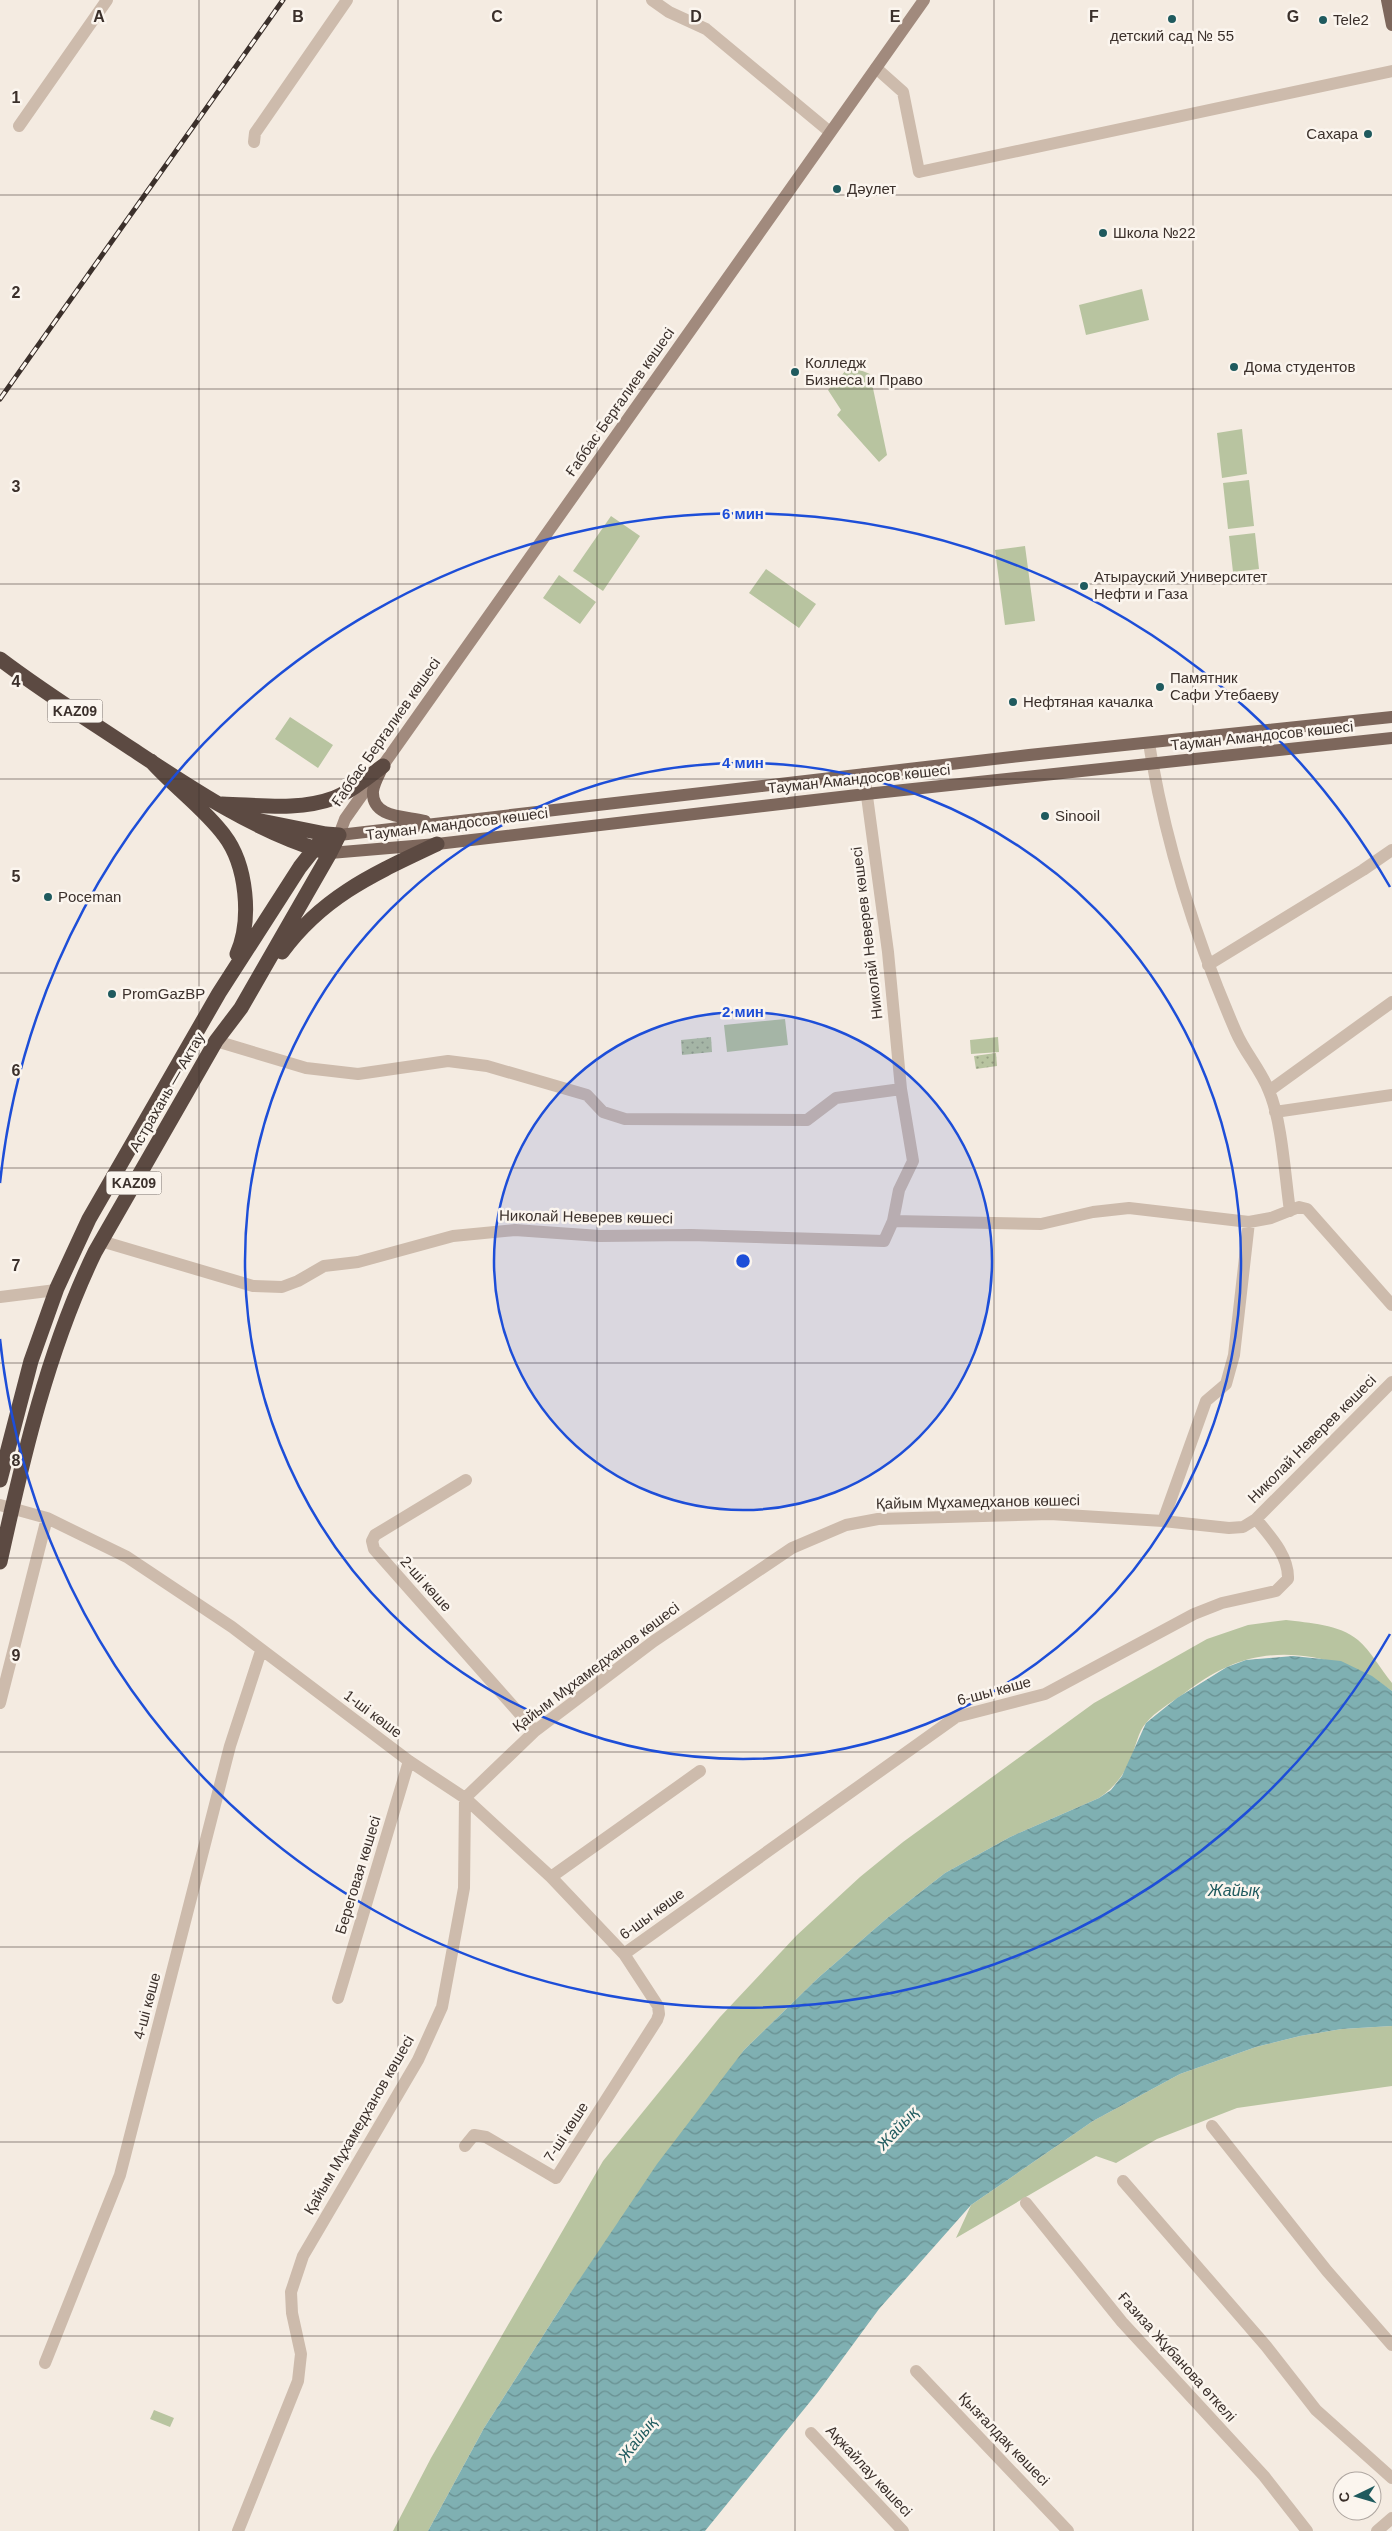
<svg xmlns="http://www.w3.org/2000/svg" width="1392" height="2531" viewBox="0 0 1392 2531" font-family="Helvetica,sans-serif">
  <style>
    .grass { fill: #b8c4a0 }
    .park { fill: url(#park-dots) }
    .water { fill: url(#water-waves) }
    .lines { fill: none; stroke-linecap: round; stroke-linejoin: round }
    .street { stroke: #cdbbac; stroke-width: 12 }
    .secondary { stroke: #a18a7d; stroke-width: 12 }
    .primary { stroke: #7d675c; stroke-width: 12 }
    .highway { stroke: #5c4a42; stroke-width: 15 }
    .rail-casing { stroke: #3b302b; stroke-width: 5 }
    .rail { stroke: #fbf5ee; stroke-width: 3; stroke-dasharray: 9; stroke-linecap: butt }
    .grid { fill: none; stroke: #3b302b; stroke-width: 1; stroke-opacity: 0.55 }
    .ring { fill: none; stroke: #1d4ed8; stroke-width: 2.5 }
    .poi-dot { fill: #1f5a5e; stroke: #fbf5ee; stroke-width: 2 }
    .labels { text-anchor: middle; stroke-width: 5; stroke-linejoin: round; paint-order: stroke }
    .shield { fill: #fbf5ee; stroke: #756b66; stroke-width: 1 }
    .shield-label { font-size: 14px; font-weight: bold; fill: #3b302b }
    .poi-label { font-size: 15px; fill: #3b302b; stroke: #fbf5ee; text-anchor: start }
    .street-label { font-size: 15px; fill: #3b302b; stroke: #fbf5ee }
    .water-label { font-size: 16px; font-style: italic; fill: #1f5a5e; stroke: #fbf5ee }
    .grid-label { font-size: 16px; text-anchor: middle; font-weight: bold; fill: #3b302b; stroke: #fbf5ee; stroke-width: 5; stroke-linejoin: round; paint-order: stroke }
    .centre { fill: #1d4ed8; stroke: #fbf5ee; stroke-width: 2.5 }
    .ring-label { font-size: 15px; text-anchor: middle; font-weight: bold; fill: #1d4ed8; stroke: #fbf5ee; stroke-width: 5; stroke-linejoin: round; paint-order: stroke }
  </style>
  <defs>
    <pattern id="park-dots" width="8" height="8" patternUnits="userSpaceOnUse" patternTransform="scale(1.25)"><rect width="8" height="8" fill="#b8c4a0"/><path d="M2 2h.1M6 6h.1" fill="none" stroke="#97a083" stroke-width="1.8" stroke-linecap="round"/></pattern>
    <pattern id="water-waves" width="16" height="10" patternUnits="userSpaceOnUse" patternTransform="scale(1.25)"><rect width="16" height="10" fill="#7fb0b2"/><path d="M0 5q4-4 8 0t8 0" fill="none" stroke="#699091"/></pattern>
  </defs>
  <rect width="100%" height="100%" fill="#f4ebe1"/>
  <path class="grass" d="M1142,289l7,31 -63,15 -7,-30z
    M850,366l20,8 17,81 -8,7 -42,-47 4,-5 -13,-20z
    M1242,429l5,45 -25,4 -5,-45z
    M1249,480l5,46 -26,3 -5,-46z
    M611,516l29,20 -37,55 -30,-20z
    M1255,533l4,36 -26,3 -4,-36z
    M1025,546l10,75 -30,4 -10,-75z
    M766,569l50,35 -17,24 -50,-35z
    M559,575l37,27 -16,22 -37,-26z
    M290,717l43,28 -15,23 -43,-29z
    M785,1019l3,26 -61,7 -3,-27z
    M998,1037l1,15 -28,2 -1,-14z
    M1286,1620c23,3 53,4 72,20 13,11 23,30 34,43v8c-45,-33 -112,-49 -165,-24 -16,7 -31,17 -45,28 -12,8 -27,17 -36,28 -8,9 -10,23 -15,35 -7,17 -17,30 -32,40l-89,39 -65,36 -59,46 -68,59 -74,72 -177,248 -83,130 -56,103h-35l38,-73 172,-297 117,-144 77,-82 63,-58 43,-35 191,-139 113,-64 41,-14z
    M1392,2026v60l-155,22 -80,31 -41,24 -20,-7 -140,82 15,-33 122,-84 87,-47 76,-27 44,-11 42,-7z
    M154,2410l20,8 -4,9 -20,-8z"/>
  <path class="park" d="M711,1037l1,15 -30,3 -1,-15z
    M996,1053l1,13 -21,3 -2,-13z"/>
  <path class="water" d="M1293,1656l48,5 31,15 20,15v335l-50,3 -42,7 -44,11 -76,27 -87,47 -122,84 -92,104 -61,83 -113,139h-277l56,-103 83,-130 90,-134 87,-114 74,-72 68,-59 59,-46 65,-36 89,-39 12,-8 11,-14 24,-53 31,-25 50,-31 19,-7z"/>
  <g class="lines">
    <path class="street" d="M652,0l17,12 37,17 124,103
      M876,68l27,24 16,80 473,-101
      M19,126l88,-126
      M254,142l1,-9 92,-133
      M1149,743c16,99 47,197 87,289 9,21 25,38 33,59 13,30 16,86 21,120
      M1208,965l155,-95 29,-20
      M216,1041l90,27 52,6 90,-13 39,5 100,29 16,17 22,7 182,1 29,-22 65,-9
      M1269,1091l123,-89
      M1275,1112l117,-17
      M893,1221l148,3 52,-12 36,-4 120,14 22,-4 28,-11 8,2 85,96
      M101,1241l152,45 29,1 16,-6 26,-15 34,-4 95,-26 62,-6 85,6 91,-1 193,6 9,-20 6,-31 14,-29 -12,-72 -13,-137 -24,-178
      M0,1297l56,-7
      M466,1480l-91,55 -3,6 2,8 161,182
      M0,1505l47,13 80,39 105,70 177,134 56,37 86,79 73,77 34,52 1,8 -2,6 -101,158 -70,-41 -12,-2 -9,11
      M1163,1521l43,-120 20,-17 8,-29 15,-133
      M0,1703l47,-185
      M551,1877l149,-106
      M624,1954l332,-237 89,-23 149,-80 28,-11 54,-12 12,-12c1,-23 -18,-43 -32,-60
      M338,1998l71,-237
      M1212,2126l115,145 65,74
      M1123,2181l143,165 50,64 76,68
      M1026,2203l96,119 142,154 43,55
      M45,2363l75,-188 110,-429 31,-95
      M916,2371l152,160
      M811,2433l92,98
      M238,2531l60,-150 3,-27 -9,-41 -1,-21 12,-36 115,-196 24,-53 22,-119 1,-90 70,-67 119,-90 138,-93 54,-23 32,-6 172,-5 113,7 66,7 14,-1 13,-8 136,-137
      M1377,2531l15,-13"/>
    <path class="secondary" d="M339,835l6,-16 579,-819"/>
    <path class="primary" d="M1387,0l5,25
      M383,766c-3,7 -9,17 -10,25 -2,28 35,25 52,30
      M339,835l690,-80 363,-38
      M330,853l107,-9 429,-50 526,-56"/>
    <path class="highway" d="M0,659c42,32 87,60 132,90 59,39 121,81 190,102
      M151,761c22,25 54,48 73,74 23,30 28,85 13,119
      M222,804c38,1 77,7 112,-6 18,-7 34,-21 49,-32
      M282,952c42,-57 94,-79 155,-108
      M0,1480l31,-119 26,-73 32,-69 130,-226 81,-126 26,-33
      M0,1562c23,-105 48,-213 95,-310l121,-211 25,-33 89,-155 9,-18 -13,-1 -80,-16"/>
    <defs>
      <path id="rail" d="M0,399l283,-399"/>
    </defs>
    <use href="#rail" class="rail-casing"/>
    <use href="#rail" class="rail"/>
  </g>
  <path class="grid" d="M199,0v2531M398,0v2531M597,0v2531M795,0v2531M994,0v2531M1193,0v2531M0,195h1392M0,389h1392M0,584h1392M0,779h1392M0,973h1392M0,1168h1392M0,1363h1392M0,1558h1392M0,1752h1392M0,1947h1392M0,2142h1392M0,2336h1392"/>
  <circle cx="743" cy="1261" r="249" fill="#1d4ed8" fill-opacity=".12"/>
  <g class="ring">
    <circle cx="743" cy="1261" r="249"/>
    <circle cx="743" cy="1261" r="498"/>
    <path d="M1390 1634A747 747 0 0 1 0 1339M0 1183A747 747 0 0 1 1390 887"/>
  </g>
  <g class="poi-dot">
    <circle cx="1172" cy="19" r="5"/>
    <circle cx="1323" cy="20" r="5"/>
    <circle cx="1368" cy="134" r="5"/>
    <circle cx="837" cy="189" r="5"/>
    <circle cx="1103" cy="233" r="5"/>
    <circle cx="1234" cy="367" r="5"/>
    <circle cx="795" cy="372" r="5"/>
    <circle cx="1084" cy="586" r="5"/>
    <circle cx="1160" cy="687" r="5"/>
    <circle cx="1013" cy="702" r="5"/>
    <circle cx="1045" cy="816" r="5"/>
    <circle cx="48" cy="897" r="5"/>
    <circle cx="112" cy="994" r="5"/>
  </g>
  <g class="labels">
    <g class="shield">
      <rect x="47.5" y="699.5" width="55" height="23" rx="4"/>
      <rect x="106.5" y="1171.5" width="55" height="23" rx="4"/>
    </g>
    <g class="shield-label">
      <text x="75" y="716">KAZ09</text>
      <text x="134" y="1188">KAZ09</text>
    </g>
    <g class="poi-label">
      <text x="1333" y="25">Tele2</text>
      <text x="1172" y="41" text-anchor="middle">детский сад № 55</text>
      <text x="1358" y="139" text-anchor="end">Сахара</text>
      <text x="847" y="194">Дәулет</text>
      <text x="1113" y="238">Школа №22</text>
      <text x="805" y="368">Колледж<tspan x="805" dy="17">Бизнеса и Право</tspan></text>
      <text x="1244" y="372">Дома студентов</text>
      <text x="1094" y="582">Атырауский Университет<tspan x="1094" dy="17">Нефти и Газа</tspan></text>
      <text x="1170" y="683">Памятник<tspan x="1170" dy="17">Сафи Утебаеву</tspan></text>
      <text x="1023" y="707">Нефтяная качалка</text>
      <text x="1055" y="821">Sinooil</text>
      <text x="58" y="902">Poceman</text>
      <text x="122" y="999">PromGazBP</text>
    </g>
    <g class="street-label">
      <text transform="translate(620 402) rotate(-55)" y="5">Ғаббас Берғалиев көшесі</text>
      <text transform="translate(386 732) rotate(-55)" y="5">Ғаббас Берғалиев көшесі</text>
      <text transform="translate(1262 736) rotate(-6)" y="5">Тауман Амандосов көшесі</text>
      <text transform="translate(859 779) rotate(-6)" y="5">Тауман Амандосов көшесі</text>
      <text transform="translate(457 824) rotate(-7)" y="5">Тауман Амандосов көшесі</text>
      <text transform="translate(867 933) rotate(-97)" y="5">Николай Неверев көшесі</text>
      <text transform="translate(167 1092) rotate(-60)" y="5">Астрахань — Актау</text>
      <text transform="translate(586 1217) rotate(1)" y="5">Николай Неверев көшесі</text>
      <text transform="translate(1312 1439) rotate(-45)" y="5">Николай Неверев көшесі</text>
      <text transform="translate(978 1502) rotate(-1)" y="5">Қайым Мұхамедханов көшесi</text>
      <text transform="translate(426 1584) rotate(48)" y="5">2-ші көше</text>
      <text transform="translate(596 1667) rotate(-37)" y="5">Қайым Мұхамедханов көшесi</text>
      <text transform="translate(994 1691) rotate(-15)" y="5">6-шы көше</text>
      <text transform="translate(373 1714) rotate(37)" y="5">1-ші көше</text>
      <text transform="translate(358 1875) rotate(-73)" y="5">Береговая көшесі</text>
      <text transform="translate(652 1914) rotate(-36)" y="5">6-шы көше</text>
      <text transform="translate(147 2006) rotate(-75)" y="5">4-шi көше</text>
      <text transform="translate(359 2125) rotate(-60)" y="5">Қайым Мұхамедханов көшесi</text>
      <text transform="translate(566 2132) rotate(-57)" y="5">7-шi көше</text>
      <text transform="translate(1177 2357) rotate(48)" y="5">Ғазиза Жұбанова өткелі</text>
      <text transform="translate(1004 2439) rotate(46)" y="5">Қызғалдақ көшесі</text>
      <text transform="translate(869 2471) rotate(47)" y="5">Ақжайлау көшесі</text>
    </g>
    <g class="water-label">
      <text x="1234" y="1896">Жайық</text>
      <text transform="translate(897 2128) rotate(-47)" y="6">Жайық</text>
      <text transform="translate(637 2439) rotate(-52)" y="6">Жайық</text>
    </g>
  </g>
  <g class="grid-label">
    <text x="99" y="22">A</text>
    <text x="298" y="22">B</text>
    <text x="497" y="22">C</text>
    <text x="696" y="22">D</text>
    <text x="895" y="22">E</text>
    <text x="1094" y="22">F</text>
    <text x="1293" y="22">G</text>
    <text x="16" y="103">1</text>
    <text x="16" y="298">2</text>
    <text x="16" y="492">3</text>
    <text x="16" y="687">4</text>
    <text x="16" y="882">5</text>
    <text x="16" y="1076">6</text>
    <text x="16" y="1271">7</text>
    <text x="16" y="1466">8</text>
    <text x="16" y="1661">9</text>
  </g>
  <circle cx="743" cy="1261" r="8" class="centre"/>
  <g class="ring-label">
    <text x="743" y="519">6 мин</text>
    <text x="743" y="768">4 мин</text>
    <text x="743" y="1017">2 мин</text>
  </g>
  <g transform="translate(1357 2496) rotate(265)"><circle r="24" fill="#fbf5ee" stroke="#aea6a0"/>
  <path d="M0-4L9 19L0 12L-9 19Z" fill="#1f5a5e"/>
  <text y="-8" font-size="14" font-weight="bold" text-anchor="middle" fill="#3b302b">С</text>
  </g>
</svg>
